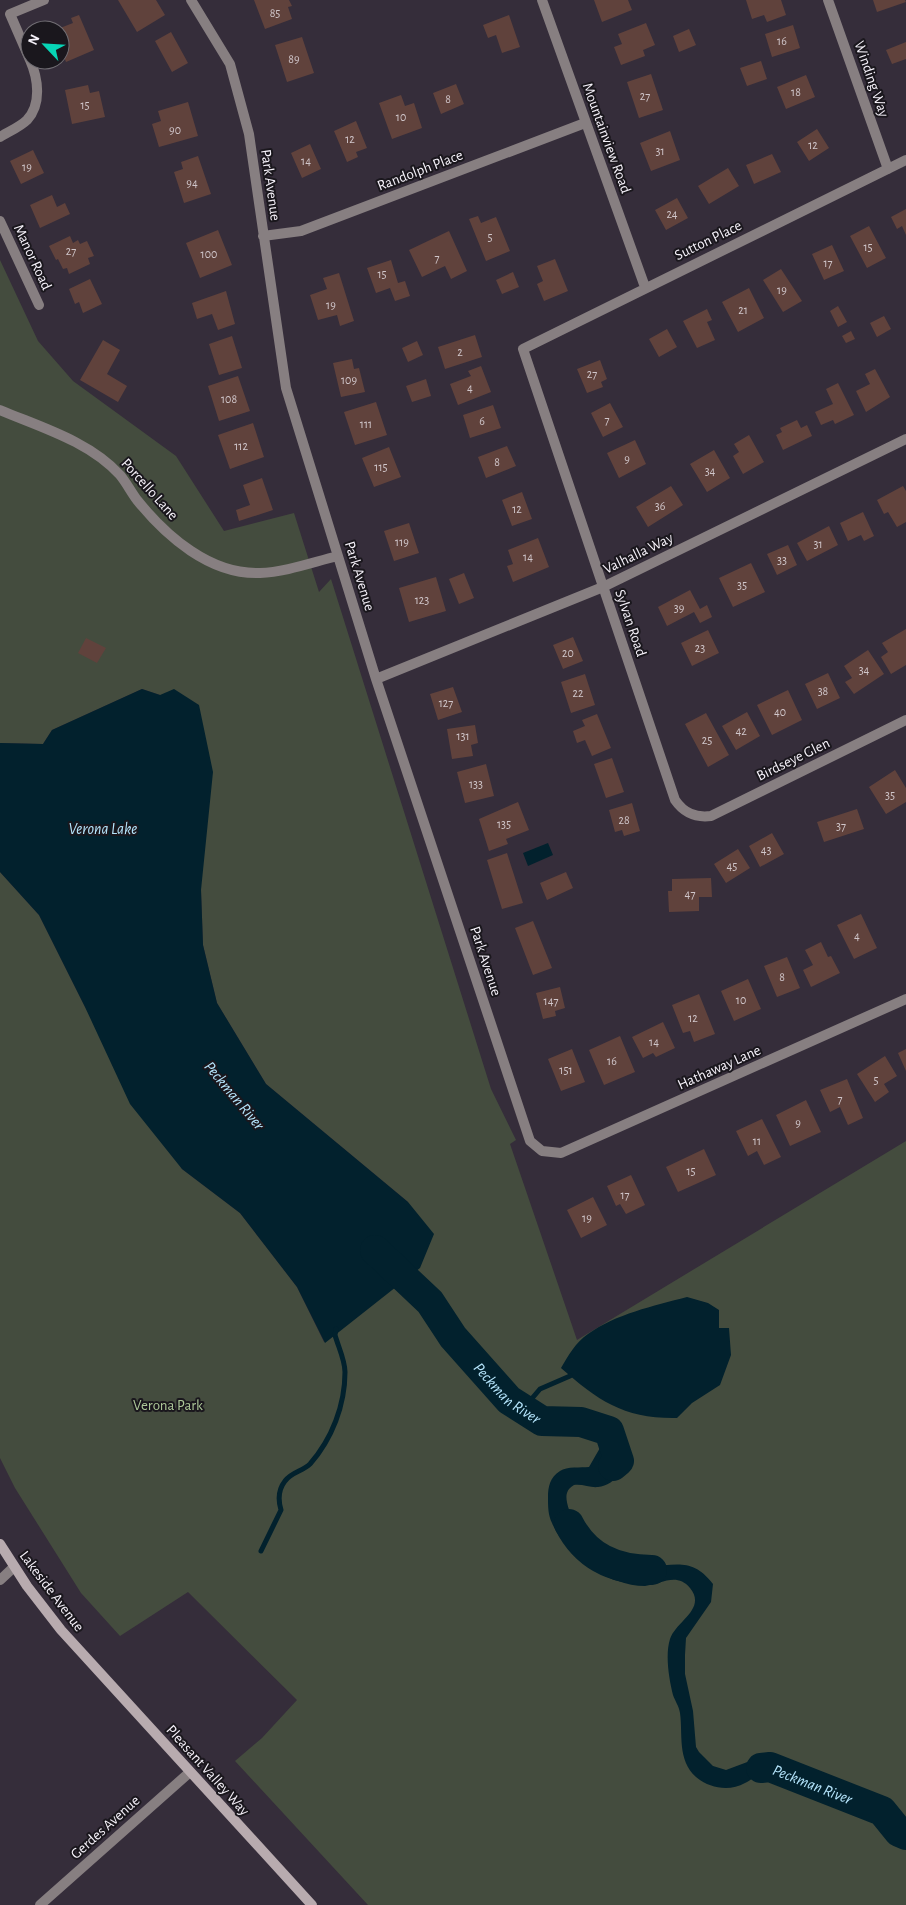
<svg xmlns="http://www.w3.org/2000/svg" width="906" height="1905" viewBox="0 0 906 1905" font-family="'Alegreya Sans',sans-serif">
  <style>
    .green { fill: #444c3e }
    .water { fill: #02212d }
    .lines { fill: none; stroke-linecap: round; stroke-linejoin: round }
    .stream { stroke: #02212d; stroke-width: 5 }
    .river { stroke: #02212d; stroke-width: 30 }
    .building { fill: #60423c }
    .minor { stroke: #877f81; stroke-width: 10 }
    .secondary { stroke: #b8abaf; stroke-width: 10 }
    .labels { text-anchor: middle; stroke-width: 4; stroke-linejoin: round; paint-order: stroke }
    .number-label { font-size: 12px; fill: #d0c6ca }
    .street-label { font-size: 15px; fill: #f6f2fa; stroke: #1a171d }
    .park-label { font-size: 15px; fill: #adc898; stroke: #1a171d }
    .water-label { font-size: 16px; font-style: italic; fill: #b5e5fc; stroke: #1a171d }
  </style>
  <rect width="100%" height="100%" fill="#352d3a"/>
  <path class="green" d="M0,260l38,81 35,40 103,75 48,75 70,-18 25,79 12,-13 160,510 25,51 -6,4 67,196 329,-199v764h-538l-133,-144 27,-23 35,-38 -109,-108 -68,44 -39,-43 -66,-105 -15,-30v-586l39,43 46,92 97,162 58,44 57,74 27,55 11,-7 73,-133 -142,-118 -49,-81 -14,-58 -2,-55 -41,-195 -18,-6 -90,41 -9,14 -43,-1z"/>
  <path class="water" d="M142,689l18,6 14,-6 25,16 14,67 -12,118 2,55 14,58 49,81 142,118 26,32 -14,34 -95,75 -28,-56 -57,-74 -58,-44 -52,-65 -45,-97 -46,-92 -39,-43v-129l43,1 9,-14z
    M548,843l5,12 -25,11 -5,-13z
    M687,1297l21,6 11,7v18h10l2,27 -11,30 -28,18 -15,15c-52,1 -79,-17 -116,-50 7,-12 15,-26 27,-34 28,-20 65,-28 99,-37z
    M612,1427l10,8 6,15c0,16 -12,35 -30,37 -7,1 -15,-3 -24,-2 -3,2 -6,4 -7,8 -5,14 23,61 35,69 7,3 15,0 23,0 8,0 15,3 23,4 29,0 44,-9 65,18l-2,18 -25,36 -1,17v19l8,37 3,36 3,5 14,14 13,4 32,-12 13,-1 33,24 22,4 50,22 30,23v11c-25,-17 -48,-36 -77,-46 -14,-5 -29,-3 -41,-8 -8,-3 -14,-13 -23,-13 -7,0 -14,6 -20,9 -16,9 -36,5 -49,-6 -19,-17 -13,-43 -16,-64 -1,-7 -5,-12 -7,-18 -4,-16 -8,-40 -3,-56 6,-18 37,-30 20,-51 -13,-16 -29,-4 -45,-2 -9,0 -19,-2 -27,-5 -23,-6 -57,-35 -66,-58 -4,-8 -4,-17 -4,-26 0,-10 2,-20 12,-26 7,-5 21,-3 29,-4z"/>
  <g class="lines">
    <path class="stream" d="M523,1409l17,-20 30,-13
      M261,1551l20,-41c-3,-10 -3,-20 4,-29 6,-9 18,-10 25,-17 22,-25 35,-59 35,-92 0,-12 -7,-26 -10,-37l1,-6"/>
    <g class="river">
      <path id="s1" d="M375,1250l55,52 23,35 56,63 33,21 39,1 28,9 10,30 -6,5"/>
      <path d="M569,1524c17,33 46,46 83,46"/>
      <path id="s2" d="M761,1768l9,-1 112,44 17,21 7,3"/>
    </g>
  </g>
  <path class="building" d="M118,0h38l9,15 -28,17z
    M254,0h35l3,6 -4,1 4,12 -27,10z
    M594,0h34l4,10 -30,12z
    M746,0h35l5,15 -19,7 -3,-7 -12,4z
    M873,0h32l1,2 -29,10z
    M79,15l15,35 -28,12 -6,-15v-17h-5l18,-7 -2,-5z
    M509,15l11,32 -18,6 -6,-18 -8,3 -5,-13z
    M646,23l9,22 -12,5 2,6 -24,9 -7,-18 8,-3 -4,-10z
    M793,25l7,23 -28,9 -7,-23z
    M689,29l7,16 -17,7 -6,-16z
    M171,32l17,31 -16,9 -17,-31z
    M302,37l12,36 -27,9 -12,-37z
    M906,42v17l-14,5 -6,-14z
    M761,61l6,18 -20,7 -7,-18z
    M651,74l12,36 -24,8 -12,-36z
    M806,75l9,22 -29,12 -9,-22z
    M456,84l8,20 -23,10 -8,-21z
    M88,85l2,8 9,-2 6,26 -33,7 -7,-34z
    M401,95l4,11 9,-3 8,25 -30,11 -13,-36z
    M188,102l10,34 -39,11 -7,-23 9,-3 -3,-10z
    M356,121l11,27 -11,4 2,5 -11,5 -13,-31z
    M817,129l12,19 -20,13 -12,-19z
    M670,131l10,29 -29,11 -11,-28z
    M310,144l11,25 -19,9 -11,-25z
    M33,150l11,23 -23,11 -11,-23z
    M772,154l9,18 -27,12 -8,-19z
    M198,156l13,38 -27,9 -10,-31 9,-3 -2,-7z
    M728,168l11,18 -30,18 -11,-18z
    M52,195l5,12 8,-4 5,11 -30,14 -10,-23z
    M677,198l11,20 -22,12 -11,-20z
    M906,209v26l-4,-9 -5,3 -6,-12z
    M478,216l3,7 15,-6 14,34 -24,10 -17,-42z
    M869,226l17,32 -19,10 -17,-32z
    M218,230l14,35 -32,13 -14,-35z
    M449,231l18,40 -16,8 -6,-13 -23,11 -13,-27z
    M70,236l3,7 5,-3 2,4 7,-3 7,15 -6,2 2,6 -21,10 -2,-6 -4,1 -5,-10 -2,1 -7,-14z
    M832,245l12,26 -20,9 -12,-26z
    M555,259l13,32 -24,10 -7,-17 6,-3 -6,-15z
    M391,260l7,23 7,-2 5,15 -15,5 -5,-13 -14,5 -9,-25z
    M781,269l21,32 -19,11 -20,-32z
    M513,272l6,15 -17,7 -6,-14z
    M339,273l15,48 -14,5 -3,-11 -19,5 -8,-25 17,-6 -4,-11z
    M90,279l12,25 -19,9 -4,-11 -4,2 -6,-15z
    M749,288l15,30 -26,14 -16,-30z
    M226,291l9,33 -17,6 -6,-16 -15,5 -5,-16z
    M838,306l9,16 -9,5 -8,-16z
    M707,309l5,11 -5,2 8,18 -18,8 -14,-27z
    M884,316l7,13 -14,8 -7,-14z
    M667,329l10,18 -18,10 -10,-18z
    M851,331l4,8 -9,4 -4,-7z
    M475,335l7,22 -37,12 -7,-22z
    M232,336l10,32 -23,7 -10,-31z
    M103,340l17,10 -13,24 20,12 -9,16 -38,-22z
    M417,341l6,14 -15,7 -6,-14z
    M352,359l2,10 5,-1 6,24 -24,5 -8,-34z
    M600,360l7,19 -6,3 2,5 -16,6 -10,-24z
    M481,366l10,26 -33,13 -8,-21 21,-8 -3,-5z
    M875,369l15,28 -24,15 -10,-21 14,-7 -5,-10z
    M238,376l12,35 -31,10 -11,-35z
    M426,379l5,17 -19,6 -6,-16z
    M838,383l16,32 -19,9 -2,-4 -12,5 -6,-13 18,-8 -7,-15z
    M376,402l11,33 -32,10 -11,-33z
    M610,403l13,24 -20,10 -12,-24z
    M493,405l8,23 -31,10 -7,-23z
    M797,420l4,8 6,-3 5,11 -29,14 -7,-15 6,-3 -2,-4z
    M253,423l11,34 -34,12 -12,-34z
    M749,435l15,27 -21,12 -10,-18 6,-4 -5,-8z
    M635,440l11,24 -27,14 -12,-25z
    M507,446l9,20 -30,12 -8,-21z
    M389,447l12,30 -27,10 -12,-29z
    M714,450l16,28 -23,14 -17,-28z
    M262,478l11,32 -34,11 -3,-11 14,-5 -7,-20z
    M671,486l12,19 -35,22 -12,-20z
    M903,486l3,5v31l-9,5 -9,-15 -4,2 -7,-14z
    M522,492l10,27 -20,7 -10,-26z
    M863,512l11,24 -10,5 -3,-6 -13,6 -8,-18z
    M409,523l10,30 -25,8 -10,-30z
    M829,526l9,19 -31,16 -10,-18z
    M538,538l11,29 -36,15 -6,-16 6,-2 -5,-14z
    M788,545l9,20 -20,10 -10,-21z
    M751,563l14,29 -32,15 -14,-29z
    M464,573l10,25 -15,6 -10,-25z
    M436,577l10,34 -37,11 -10,-34z
    M690,590l10,19 7,-4 5,12 -12,6 -6,-11 -27,14 -9,-19z
    M906,629v36l-15,9 -10,-17 7,-5 -6,-9z
    M708,630l11,23 -27,13 -11,-23z
    M573,637l10,24 -20,8 -10,-24z
    M86,638l20,10 -9,15 -19,-10z
    M868,650l16,24 -30,20 -9,-12 7,-4 -8,-12z
    M828,673l12,25 -23,11 -12,-25z
    M585,674l10,31 -24,8 -10,-31z
    M453,687l9,25 -24,8 -8,-26z
    M788,690l14,30 -30,15 -15,-30z
    M747,712l13,24 -24,14 -14,-24z
    M706,713l23,42 -21,12 -23,-43z
    M597,714l14,34 -19,8 -7,-16 -8,3 -4,-12 12,-5 -3,-6z
    M475,725l3,18 -7,2 2,11 -21,3 -5,-30z
    M612,758l12,34 -18,6 -12,-34z
    M486,764l8,32 -29,7 -8,-31z
    M895,770l11,18v14l-20,12 -17,-27z
    M518,802l11,28 -23,9 2,5 -19,7 -10,-32z
    M632,803l8,28 -16,5 -2,-6 -7,2 -6,-22z
    M857,809l7,20 -40,13 -7,-20z
    M772,833l12,21 -24,13 -11,-21z
    M738,849l12,19 -24,15 -12,-19z
    M507,853l16,50 -21,6 -15,-49z
    M566,872l7,16 -26,12 -7,-17z
    M711,878l1,19h-13v14l-30,1 -1,-21h4v-12z
    M861,914l16,34 -23,11 -17,-34z
    M533,921l19,47 -19,7 -18,-47z
    M821,942l7,15 3,-1 9,17 -29,14 -8,-17 10,-5 -8,-15z
    M787,957l13,31 -23,9 -13,-31z
    M748,979l13,30 -27,12 -13,-30z
    M560,987l5,21 -10,3 1,5 -13,3 -7,-26z
    M699,994l16,40 -21,8 -4,-11 -7,2 -11,-28z
    M663,1022l12,26 -19,9 -3,-4 -10,5 -11,-21z
    M620,1036l15,36 -31,13 -15,-35z
    M572,1049l13,33 -24,9 -13,-32z
    M906,1049v22l-8,-18z
    M885,1056l12,20 -13,8 5,8 -14,10 -18,-28z
    M847,1079l16,39 -15,7 -8,-18 -10,5 -10,-22z
    M806,1100l15,32 -31,14 -14,-31z
    M762,1119l19,38 -17,8 -7,-14 -9,5 -12,-25z
    M704,1149l12,26 -38,17 -12,-25z
    M631,1175l14,30 -19,9 -6,-10 -4,2 -9,-20z
    M593,1197l14,28 -26,13 -14,-28z"/>
  <g class="lines">
    <path class="minor" d="M191,0l39,64 19,70 37,254 90,291 154,462 12,10 19,2 345,-154
      M542,0l103,287
      M828,0l60,169
      M30,60l-20,-46 34,-14
      M0,137c8,-5 20,-10 27,-17 15,-16 11,-42 3,-60
      M906,160l-383,189 152,451c9,13 20,18 36,16l195,-96
      M0,221l39,84
      M263,236l38,-5 284,-108
      M0,410c40,17 89,31 120,65 6,7 11,17 17,25 29,36 73,75 123,73 26,-1 53,-11 78,-17
      M376,679l227,-92 303,-148
      M0,1580l14,-13
      M40,1905l150,-133"/>
    <path class="secondary" d="M0,1544l27,42 34,44 251,275"/>
  </g>
  <g class="labels">
    <g class="number-label">
      <text x="275" y="17">85</text>
      <text x="782" y="45">16</text>
      <text x="294" y="63">89</text>
      <text x="796" y="96">18</text>
      <text x="645" y="100">27</text>
      <text x="448" y="103">8</text>
      <text x="85" y="109">15</text>
      <text x="401" y="121">10</text>
      <text x="175" y="134">90</text>
      <text x="350" y="143">12</text>
      <text x="813" y="149">12</text>
      <text x="660" y="155">31</text>
      <text x="306" y="165">14</text>
      <text x="27" y="171">19</text>
      <text x="192" y="187">94</text>
      <text x="672" y="218">24</text>
      <text x="490" y="241">5</text>
      <text x="868" y="251">15</text>
      <text x="71" y="255">27</text>
      <text x="209" y="258">100</text>
      <text x="437" y="262">7</text>
      <text x="828" y="267">17</text>
      <text x="382" y="278">15</text>
      <text x="782" y="294">19</text>
      <text x="331" y="309">19</text>
      <text x="743" y="314">21</text>
      <text x="460" y="356">2</text>
      <text x="592" y="378">27</text>
      <text x="349" y="384">109</text>
      <text x="470" y="392">4</text>
      <text x="229" y="403">108</text>
      <text x="607" y="424">7</text>
      <text x="482" y="425">6</text>
      <text x="366" y="428">111</text>
      <text x="241" y="450">112</text>
      <text x="627" y="463">9</text>
      <text x="497" y="466">8</text>
      <text x="381" y="471">115</text>
      <text x="710" y="475">34</text>
      <text x="660" y="510">36</text>
      <text x="517" y="513">12</text>
      <text x="402" y="546">119</text>
      <text x="818" y="548">31</text>
      <text x="528" y="561">14</text>
      <text x="782" y="564">33</text>
      <text x="742" y="589">35</text>
      <text x="422" y="604">123</text>
      <text x="679" y="612">39</text>
      <text x="700" y="652">23</text>
      <text x="568" y="657">20</text>
      <text x="864" y="674">34</text>
      <text x="823" y="695">38</text>
      <text x="578" y="697">22</text>
      <text x="446" y="707">127</text>
      <text x="780" y="716">40</text>
      <text x="741" y="735">42</text>
      <text x="463" y="740">131</text>
      <text x="707" y="744">25</text>
      <text x="476" y="788">133</text>
      <text x="890" y="799">35</text>
      <text x="624" y="824">28</text>
      <text x="504" y="828">135</text>
      <text x="841" y="830">37</text>
      <text x="766" y="854">43</text>
      <text x="732" y="870">45</text>
      <text x="690" y="898">47</text>
      <text x="857" y="940">4</text>
      <text x="782" y="981">8</text>
      <text x="741" y="1004">10</text>
      <text x="551" y="1005">147</text>
      <text x="693" y="1022">12</text>
      <text x="654" y="1046">14</text>
      <text x="612" y="1065">16</text>
      <text x="566" y="1074">151</text>
      <text x="876" y="1084">5</text>
      <text x="840" y="1103">7</text>
      <text x="798" y="1127">9</text>
      <text x="757" y="1145">11</text>
      <text x="691" y="1175">15</text>
      <text x="625" y="1199">17</text>
      <text x="587" y="1222">19</text>
    </g>
    <g class="street-label">
      <text transform="translate(872 79) rotate(71)" y="5">Winding Way</text>
      <text transform="translate(607 138) rotate(70)" y="5">Mountainview Road</text>
      <text transform="translate(420 170) rotate(-21)" y="5">Randolph Place</text>
      <text transform="translate(271 185) rotate(82)" y="5">Park Avenue</text>
      <text transform="translate(708 240) rotate(-26)" y="5">Sutton Place</text>
      <text transform="translate(33 257) rotate(65)" y="5">Manor Road</text>
      <text transform="translate(150 489) rotate(48)" y="5">Porcello Lane</text>
      <text transform="translate(638 553) rotate(-26)" y="5">Valhalla Way</text>
      <text transform="translate(360 576) rotate(73)" y="5">Park Avenue</text>
      <text transform="translate(631 623) rotate(71)" y="5">Sylvan Road</text>
      <text transform="translate(793 759) rotate(-26)" y="5">Birdseye Glen</text>
      <text transform="translate(486 961) rotate(72)" y="5">Park Avenue</text>
      <text transform="translate(719 1067) rotate(-24)" y="5">Hathaway Lane</text>
      <text transform="translate(52 1591) rotate(53)" y="5">Lakeside Avenue</text>
      <text transform="translate(208 1770) rotate(48)" y="5">Pleasant Valley Way</text>
      <text transform="translate(105 1827) rotate(-42)" y="5">Gerdes Avenue</text>
    </g>
    <g class="park-label">
      <text x="168" y="1410">Verona Park</text>
    </g>
    <g class="water-label">
      <text x="103" y="834">Verona Lake</text>
      <text transform="translate(235 1095) rotate(50)" y="6">Peckman River</text>
      <text dy="6" stroke="none"><textPath href="#s1" startOffset="196">Peckman River</textPath></text>
      <text dy="6" stroke="none"><textPath href="#s2" startOffset="55">Peckman River</textPath></text>
    </g>
  </g>
  <g transform="translate(45 45) rotate(295)"><circle r="24" fill="#1a171d" stroke="#726f75"/>
  <path d="M0-4L9 19L0 12L-9 19Z" fill="#07d5b6"/>
  <text y="-8" font-size="14" font-weight="bold" text-anchor="middle" fill="#f6f2fa">N</text>
  </g>
</svg>
